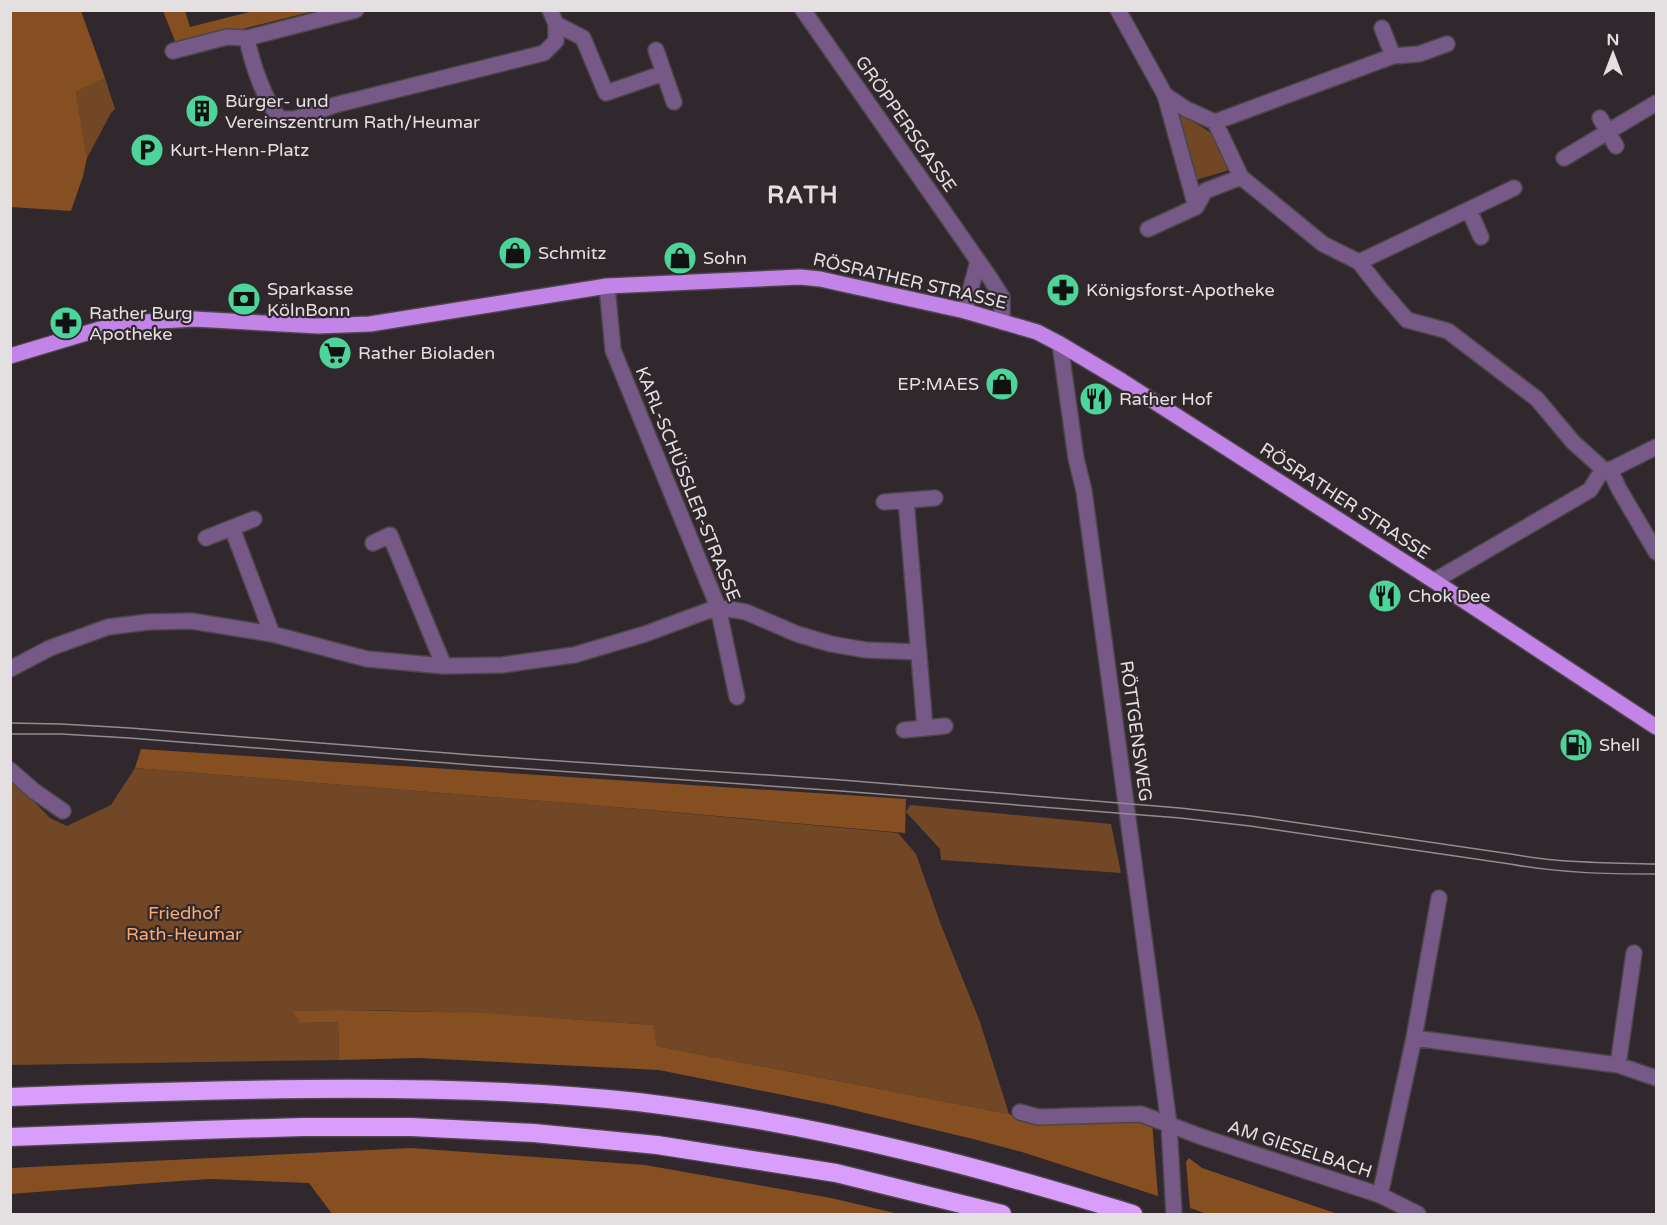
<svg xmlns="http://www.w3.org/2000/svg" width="1667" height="1225" viewBox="0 0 1667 1225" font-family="'Varela Round',sans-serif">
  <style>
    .green { fill: #724725 }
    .forest { fill: #854f21 }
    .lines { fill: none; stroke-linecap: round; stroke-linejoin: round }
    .minor-casing { stroke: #4d4549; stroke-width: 18 }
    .major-casing { stroke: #4d4549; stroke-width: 18 }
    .highway-casing { stroke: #4d4549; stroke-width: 21 }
    .minor { stroke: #775988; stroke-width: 15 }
    .major { stroke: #c284e6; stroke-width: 15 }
    .highway { stroke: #d99efb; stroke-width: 18 }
    .tram { stroke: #928c8f; stroke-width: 1.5 }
    .labels { text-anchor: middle; stroke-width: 4.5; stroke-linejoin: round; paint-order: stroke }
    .poi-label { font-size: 18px; fill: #e4dfe1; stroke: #30282c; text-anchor: start }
    .street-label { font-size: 18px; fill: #e4dfe1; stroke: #30282c }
    .park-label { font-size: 18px; fill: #f9ab70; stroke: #30282c }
    .district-label { font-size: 24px; font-weight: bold; letter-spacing: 1.5px; fill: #e4dfe1; stroke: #30282c }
  </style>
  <rect width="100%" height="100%" fill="#30282c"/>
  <path class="green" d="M105,78l10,31 -4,4 -24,45 -11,-66z
    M1179,113l34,21 16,36 -33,10 -21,-61z
    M135,768l481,39 282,26 18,21 25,71 39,97 29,92 -352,-68 -5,-21c-120,-9 -239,-17 -360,-14l8,12 38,-1 1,38 -328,5 -1,-288 40,41 17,8 44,-21z
    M910,805l201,19 10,49 -180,-13 -1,-11 -34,-37z"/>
  <path class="forest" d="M10,11h71l24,67 -29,14 11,66 -4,18 -12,35 -60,-4z
    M163,11h22l5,16 63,-16h61l-64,16 -76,22 1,-8z
    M141,749l765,50 -1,34 -289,-26 -481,-39z
    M338,1010l147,3 168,12 4,21 352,68 28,8h115l6,74 -136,-44 -49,-13 -141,-34 -173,-35 -241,-12 -79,2 -1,-38 -38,1 -8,-12z
    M411,1148l234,17 186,33 68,16h-567l-23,-31 -99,-4 -59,4 -140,11v-26z
    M1189,1158l13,10 136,46h-131l-17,-6 -4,-46z"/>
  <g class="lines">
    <defs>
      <path id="minor" d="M803,10l187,268 12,19v25
        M1118,10l47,85 31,112 9,-16 36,-14 -26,-55 -29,-13 -21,-14
        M556,24l27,14 23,55 58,-20
        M1382,28l11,28
        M247,38c4,23 18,64 33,81h15l40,-14 209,-52 12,-12v-17l-6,-14
        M656,50l18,52
        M173,51l54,-14 20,1 109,-28
        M1600,118l16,28
        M1215,122l178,-66 26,-2 28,-10
        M1564,158l92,-55
        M1241,177l82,67 36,18 155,-74
        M1469,210l12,27
        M1148,229l48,-22
        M1359,262l22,28 26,30 41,11 89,68 36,43 30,27 7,1 46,-23
        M607,286l6,64 105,257 19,90
        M965,311l13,-50
        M1060,344l16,114 8,33 85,633 5,90
        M1610,470l9,19 37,63
        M884,502l51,-4
        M232,528l40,106
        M206,538l48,-19
        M373,543l17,-8 54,131
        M1434,581l156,-91 13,-21
        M10,669l40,-21 58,-21 40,-5 43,-1 81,13 95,25 77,7 58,-1 72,-10 71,-21 73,-27 28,5 51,22 34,10 35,6 53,2
        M925,728l20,-2
        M904,730l21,-2 -19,-228
        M10,770l24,21 29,20
        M1414,1038l204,27 16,-112
        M1618,1065l38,13
        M1020,1112l18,5 103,-3 61,23 178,58 38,19
        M1380,1195l34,-157 25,-140"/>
      <path id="major" d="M10,356l90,-27 44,-7 50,-3 124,7 52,-2 237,-38 193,-9 20,2 145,32 72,21 23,12 62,37 312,200 222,146"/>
      <path id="highway" d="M10,1097c99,-4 198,-7 297,-8 111,-1 222,1 331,13 89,11 178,27 264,48 78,18 155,41 231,64
        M10,1137l190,-7 103,-3h108l123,6 123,12 179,28 166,41"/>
    </defs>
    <use href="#minor" class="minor-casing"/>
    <use href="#major" class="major-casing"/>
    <use href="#highway" class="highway-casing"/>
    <use href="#minor" class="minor"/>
    <use href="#major" class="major"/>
    <use href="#highway" class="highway"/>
    <path class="tram" d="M10,723l51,1 69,4 356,28 356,24 338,28 71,8 260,38c49,9 96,9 145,10
      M10,734h51l68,4 357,28 355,25 339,27 70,8 260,38c49,9 97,10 146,10"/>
  </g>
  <defs>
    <symbol id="building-disc" viewBox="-11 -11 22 22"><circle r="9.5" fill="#4cd49b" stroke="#30282c"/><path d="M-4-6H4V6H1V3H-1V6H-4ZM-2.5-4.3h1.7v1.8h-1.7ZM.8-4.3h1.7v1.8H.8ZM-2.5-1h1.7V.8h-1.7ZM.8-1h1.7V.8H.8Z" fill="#111"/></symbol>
    <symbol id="parking-disc" viewBox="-11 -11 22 22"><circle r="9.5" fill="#4cd49b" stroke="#30282c"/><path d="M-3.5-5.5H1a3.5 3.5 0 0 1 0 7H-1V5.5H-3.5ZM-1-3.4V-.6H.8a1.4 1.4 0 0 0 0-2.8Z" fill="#111"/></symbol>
    <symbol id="shop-disc" viewBox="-11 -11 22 22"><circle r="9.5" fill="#4cd49b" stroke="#30282c"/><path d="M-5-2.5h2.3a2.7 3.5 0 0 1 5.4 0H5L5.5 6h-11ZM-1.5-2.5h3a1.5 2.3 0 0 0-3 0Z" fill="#111"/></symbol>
    <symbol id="pharmacy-disc" viewBox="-11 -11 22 22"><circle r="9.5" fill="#4cd49b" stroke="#30282c"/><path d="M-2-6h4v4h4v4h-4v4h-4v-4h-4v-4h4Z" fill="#111"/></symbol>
    <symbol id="bank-disc" viewBox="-11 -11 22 22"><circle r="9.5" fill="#4cd49b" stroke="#30282c"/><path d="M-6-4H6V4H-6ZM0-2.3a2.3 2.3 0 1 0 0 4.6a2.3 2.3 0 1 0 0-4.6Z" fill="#111"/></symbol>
    <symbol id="supermarket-disc" viewBox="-11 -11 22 22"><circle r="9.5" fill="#4cd49b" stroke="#30282c"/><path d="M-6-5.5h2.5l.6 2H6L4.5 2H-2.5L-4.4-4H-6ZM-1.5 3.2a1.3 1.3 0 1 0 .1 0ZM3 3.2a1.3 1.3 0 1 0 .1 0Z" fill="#111"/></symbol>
    <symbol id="restaurant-disc" viewBox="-11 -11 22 22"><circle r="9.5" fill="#4cd49b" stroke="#30282c"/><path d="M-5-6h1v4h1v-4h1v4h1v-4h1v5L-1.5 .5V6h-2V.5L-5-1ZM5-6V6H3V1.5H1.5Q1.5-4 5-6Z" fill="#111"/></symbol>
    <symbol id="fuel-disc" viewBox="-11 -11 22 22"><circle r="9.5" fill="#4cd49b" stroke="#30282c"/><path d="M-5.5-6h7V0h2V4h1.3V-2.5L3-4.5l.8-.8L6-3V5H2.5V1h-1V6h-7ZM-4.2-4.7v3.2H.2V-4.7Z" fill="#111"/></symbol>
  </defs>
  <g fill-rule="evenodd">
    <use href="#building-disc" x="183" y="92" width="38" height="38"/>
    <use href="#parking-disc" x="128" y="131" width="38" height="38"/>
    <use href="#shop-disc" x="496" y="234" width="38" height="38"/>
    <use href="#shop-disc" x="661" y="239" width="38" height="38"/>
    <use href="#pharmacy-disc" x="1044" y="271" width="38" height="38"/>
    <use href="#bank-disc" x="225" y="280" width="38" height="38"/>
    <use href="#pharmacy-disc" x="47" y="304" width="38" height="38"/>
    <use href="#supermarket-disc" x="316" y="334" width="38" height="38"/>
    <use href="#shop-disc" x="983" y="365" width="38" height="38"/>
    <use href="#restaurant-disc" x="1077" y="380" width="38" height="38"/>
    <use href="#restaurant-disc" x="1366" y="577" width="38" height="38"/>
    <use href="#fuel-disc" x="1557" y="726" width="38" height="38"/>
  </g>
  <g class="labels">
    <g class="poi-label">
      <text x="225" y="107">Bürger- und<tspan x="225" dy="21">Vereinszentrum Rath/Heumar</tspan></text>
      <text x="170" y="156">Kurt-Henn-Platz</text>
      <text x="538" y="259">Schmitz</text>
      <text x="703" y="264">Sohn</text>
      <text x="267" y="295">Sparkasse<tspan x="267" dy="21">KölnBonn</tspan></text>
      <text x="1086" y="296">Königsforst-Apotheke</text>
      <text x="89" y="319">Rather Burg<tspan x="89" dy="21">Apotheke</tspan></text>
      <text x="358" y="359">Rather Bioladen</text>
      <text x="979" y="390" text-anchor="end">EP:MAES</text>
      <text x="1119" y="405">Rather Hof</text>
      <text x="1408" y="602">Chok Dee</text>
      <text x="1599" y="751">Shell</text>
    </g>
    <g class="street-label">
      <text transform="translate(906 124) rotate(55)" y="6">GRÖPPERSGASSE</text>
      <text transform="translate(910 281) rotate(13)" y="6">RÖSRATHER STRASSE</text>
      <text transform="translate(688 484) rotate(68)" y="6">KARL-SCHÜSSLER-STRASSE</text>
      <text transform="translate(1345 501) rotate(33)" y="6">RÖSRATHER STRASSE</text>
      <text transform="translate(1136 731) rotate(82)" y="6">RÖTTGENSWEG</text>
      <text transform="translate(1300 1149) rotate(18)" y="6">AM GIESELBACH</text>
    </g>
    <g class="park-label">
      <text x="184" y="919">Friedhof<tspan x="184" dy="21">Rath-Heumar</tspan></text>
    </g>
    <g class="district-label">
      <text x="803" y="203">RATH</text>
    </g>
  </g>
  <rect width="1667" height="1225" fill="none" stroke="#e4dfe1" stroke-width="24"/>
  <g transform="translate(1613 54)" stroke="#30282c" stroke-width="4.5" paint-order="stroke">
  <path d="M0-4.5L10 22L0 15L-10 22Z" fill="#e4dfe1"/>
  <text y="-9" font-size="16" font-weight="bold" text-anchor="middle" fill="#e4dfe1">N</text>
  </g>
</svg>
